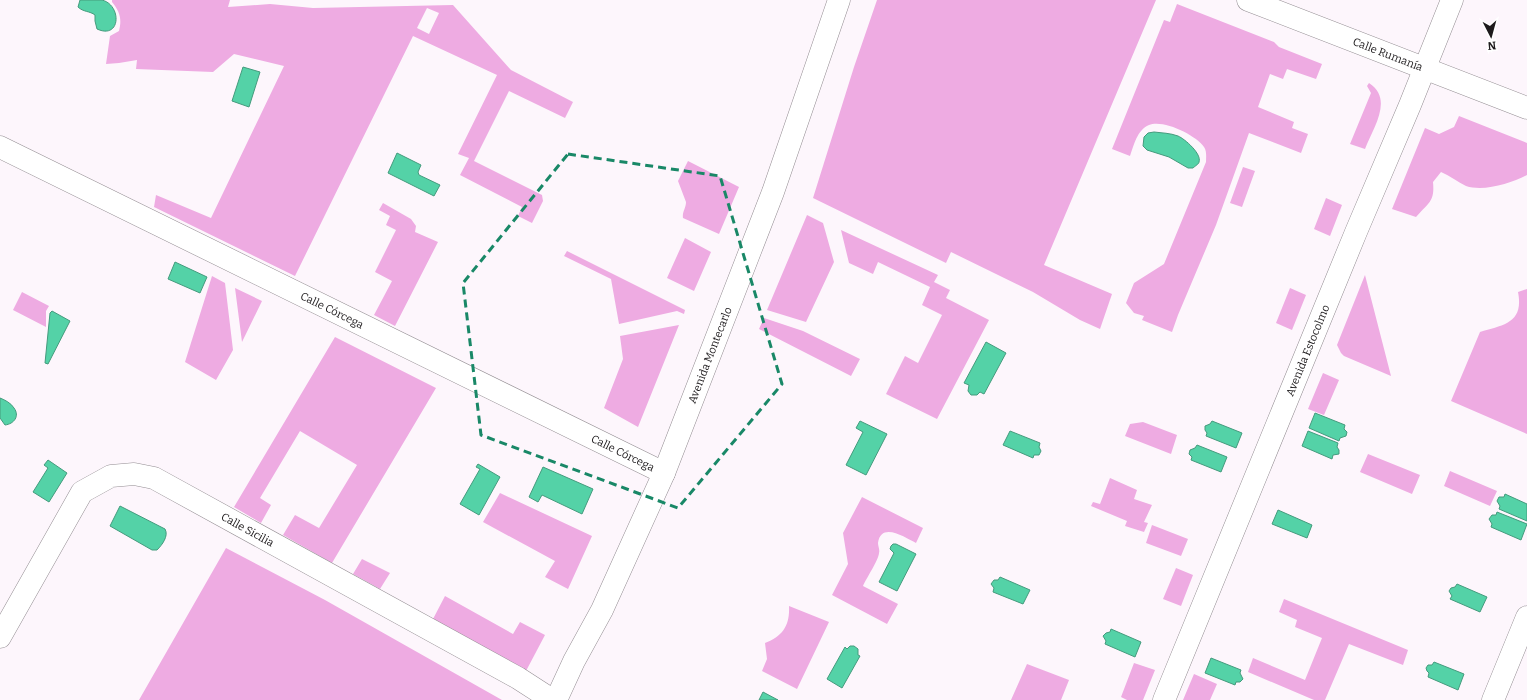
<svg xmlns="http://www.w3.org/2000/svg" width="1527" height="700" viewBox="0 0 1527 700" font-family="Bitter,serif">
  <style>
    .green { fill: #eeabe2; fill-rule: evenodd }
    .water { fill: #54d2a7; stroke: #449b7d }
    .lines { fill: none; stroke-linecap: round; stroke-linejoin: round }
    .minor-casing { stroke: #948e93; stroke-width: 23 }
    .minor { stroke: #fff; stroke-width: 22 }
    .marked { fill: none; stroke: #198867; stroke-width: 3; stroke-dasharray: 8 5; stroke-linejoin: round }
    .labels { text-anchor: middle; stroke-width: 3; stroke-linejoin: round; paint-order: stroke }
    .street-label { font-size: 11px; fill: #1d1a1c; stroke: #fff }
  </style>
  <rect width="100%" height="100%" fill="#fdf6fc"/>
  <path class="green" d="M112,0h118l-2,7 42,-3 43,4 140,-3 58,65 62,32 -8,16 -56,-27 -35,70 68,34 1,6 -11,22 -14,-7 4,-9 -62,-32 9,-17 -11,-4 39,-79 -84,-39 -118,240 -141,-69 2,-12 55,23 73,-152 -50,-12 -21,18 -77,-3 1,-9 -18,3 -13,1 4,-28 9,-5c3,-12 1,-19 -7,-29zM427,8l12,5 -10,21 -12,-6z
    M877,0h279l-112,265 68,29 -12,35 -20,-9 -47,-28 -82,-40 -5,11 -133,-65 41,-131z
    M1177,4l97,38 5,5 43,17 -6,15 -29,-10 -4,10 -13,-5 -12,33 36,15 -2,6 16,6 -7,19 -52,-20 -33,92 -38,90 -6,17 -30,-12 2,-4 -10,-3 -8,-10 8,-20 30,-19 42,-102c0,-4 1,-11 -2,-15 -8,-12 -41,-28 -55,-22 -12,5 -15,20 -19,31l-18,-7 52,-129 6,2z
    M1369,83c25,16 4,45 -4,66l-15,-5 21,-51 -4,-7z
    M1459,116l68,27v32c-15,8 -43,17 -61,11 -8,-4 -16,-10 -25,-14l-8,10c2,20 -5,21 -17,35l-24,-8 33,-81 14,6 15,-7z
    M688,161l51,26 -20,47 -36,-16c-1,-6 3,-10 3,-16l-8,-21z
    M1243,167l12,4 -13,36 -12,-4z
    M1326,198l16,7 -12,31 -16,-7z
    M383,203l28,16 5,7 -1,6 23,10 -43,84 -21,-11 18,-34 -17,-9 21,-42 -10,-5 4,-9 -11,-6z
    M807,215l16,8 11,39 -28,60 -39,-12z
    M841,230l97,45 -4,7 16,8 -4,8 43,22 -52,99 -51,-25 19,-38 13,7 24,-48 -20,-10 8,-18 -52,-25 -5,12 -24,-11z
    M685,238l26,14 -17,39 -27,-13z
    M567,251l118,59 -1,4 -7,-3 -58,13 -8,-45 -47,-23z
    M1365,275l26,101 -47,-20 -3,-3 -4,-8z
    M212,276l13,7 8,67 -17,30 -31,-18z
    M235,288l27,13 -20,41z
    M1290,288l16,7 -14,35 -16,-7z
    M1527,289v145l-76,-33 29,-69c24,-7 44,-9 38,-40z
    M22,292l27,14 -3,5v16l-33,-17z
    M764,318l39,13 57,28 -9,17 -92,-47z
    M679,325l-41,102 -34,-19 19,-49 -3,-23z
    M335,337l101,51 -104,175 -49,-28 12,-20 24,13 38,-63 -57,-34 -40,67 11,7 -10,18 -27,-16z
    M1323,373l16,7 -15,35 -16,-6z
    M1143,422l34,13 -6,19 -46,-18 5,-12z
    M1368,454l52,21 -8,19 -52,-22z
    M1450,471l47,20 -7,15 -46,-20z
    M1110,478l27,12 -3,9 18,6 -8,17 4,1 -4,9 -19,-6 2,-5 -36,-15 2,-4 7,2z
    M500,493l92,43 -24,53 -23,-12 10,-16 -72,-39z
    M862,497l61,31 -7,15c-10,-5 -35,-22 -38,0 0,3 2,7 1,10 0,6 -13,26 -16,33l35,18 -11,20 -55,-29 16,-31 -5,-31z
    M1152,525l36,14 -7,17 -35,-13z
    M226,548l99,52 177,100h-363z
    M362,559l28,14 -10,16 -27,-15z
    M1176,568l17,7 -12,31 -18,-7z
    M445,596l68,38 7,-12 25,13 -19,36 -93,-52z
    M1284,599l124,51 -5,15 -54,-21 -24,56h-11l-66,-28 5,-14 52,22 17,-42 -27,-11 2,-7 -18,-8z
    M789,606l40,16 -32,67 -35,-18 5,-12 -2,-16c18,-7 25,-18 24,-37z
    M1134,663l21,7 -12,30h-16l-6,-3z
    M1027,664l42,16 -8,20h-50z
    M1194,674l23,10 -7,16h-27z"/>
  <path class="water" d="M80,0c7,0 15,0 22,0 20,5 19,40 -5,29l-2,-8v-6c-5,-4 -12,-3 -17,-8z
    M243,67l17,5 -11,35 -17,-6z
    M1154,132c8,1 16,1 24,4 7,3 24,18 21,26 0,2 -4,4 -6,6h-5l-19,-11 -22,-7 -4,-4 1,-9 4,-4z
    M397,153l24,12 -3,7 1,3 21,10 -6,11 -46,-23z
    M175,262l32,15 -7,16 -32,-14z
    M52,311l18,10 -22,43 -3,-1 5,-50z
    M986,342l20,11 -22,41 -4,-2 -3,3h-6l-3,-4 1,-6 -5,-2z
    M0,398c5,2 11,5 14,10 6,8 0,16 -9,17l-5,-7z
    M1315,413l30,12 -1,4 3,3 -1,4 -6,2 -1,3 -30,-13z
    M860,421l27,13 -21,41 -20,-10 17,-33 -7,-4z
    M1212,421l30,12 -6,15 -30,-12 1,-3 -2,-3v-4l5,-2z
    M1010,431l30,12 -1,4 2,4 -2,4h-5l-1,3 -30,-13z
    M1308,431l30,12 -1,4 2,3v4l-6,1 -1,4 -30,-13z
    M1197,445l30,12 -6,15 -30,-12 1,-3 -3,-3 1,-4 5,-2z
    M48,460l19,13 -18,29 -16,-10 15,-24 -4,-3z
    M478,464l22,13 -21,38 -19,-11 20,-35 -4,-2z
    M543,467l50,22 -11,25 -40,-19 -4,7 -9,-5z
    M1505,494l22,10v17l-28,-12 1,-3 -3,-5 2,-4h5z
    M120,506l45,23c4,7 -3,16 -8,21h-5l-42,-24z
    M1278,510l34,15 -5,13 -35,-14z
    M1497,512l30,12 -6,16 -30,-13 1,-3 -3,-5 3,-4h4z
    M893,544h3l20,10 -19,37 -18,-9 15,-29 -4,-4 1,-3z
    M1000,577l30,13 -7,14 -30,-12 1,-4 -3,-4 3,-4h4z
    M1457,584l30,13 -7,15 -30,-13 2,-3 -3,-5 2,-3 4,-1z
    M1111,629l30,13 -6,15 -30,-13 1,-3 -3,-5 3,-3 4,-1z
    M850,646h4l4,3v6l2,1 -18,32 -15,-9 18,-32 2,2z
    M1211,658l30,12 -1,3 3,6 -3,3h-4l-1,3 -30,-12z
    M1434,662l30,12 -6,16 -30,-13 1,-4 -2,-2 -1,-3 2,-3h4z
    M763,692l15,8h-19z"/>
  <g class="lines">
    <defs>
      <g id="minor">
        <path id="s1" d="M1248,0l279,108"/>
        <path id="s2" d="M0,147l664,326"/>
        <path id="s3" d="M0,637l82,-145 29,-16 23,-2 20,4 364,200 34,22"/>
        <path id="s4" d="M556,700l18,-39 28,-51 62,-137 109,-281 66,-192"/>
        <path id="s5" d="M1164,700l192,-468 54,-127 42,-105"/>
        <path d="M1493,700l34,-83"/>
      </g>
    </defs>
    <use href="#minor" class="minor-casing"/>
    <use href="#minor" class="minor"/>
  </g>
  <path class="marked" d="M568,154l152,22 62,208 -104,124 -197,-73 -18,-152z"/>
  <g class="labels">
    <g class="street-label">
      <text dy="4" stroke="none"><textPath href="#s1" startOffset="150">Calle Rumanía</textPath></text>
      <text dy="4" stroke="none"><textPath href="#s2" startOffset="370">Calle Córcega</textPath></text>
      <text dy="4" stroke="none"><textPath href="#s5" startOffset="378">Avenida Estocolmo</textPath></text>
      <text dy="4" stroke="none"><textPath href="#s4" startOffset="378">Avenida Montecarlo</textPath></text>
      <text dy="4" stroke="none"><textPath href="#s2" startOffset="694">Calle Córcega</textPath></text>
      <text dy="4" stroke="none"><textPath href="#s3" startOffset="350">Calle Sicilia</textPath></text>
    </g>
  </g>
  <g transform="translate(1491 36) rotate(174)" stroke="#ffffff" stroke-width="3" paint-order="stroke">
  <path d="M0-3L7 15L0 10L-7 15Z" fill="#1d1a1c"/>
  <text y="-6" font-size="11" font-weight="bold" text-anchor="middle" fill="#1d1a1c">N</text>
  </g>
</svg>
